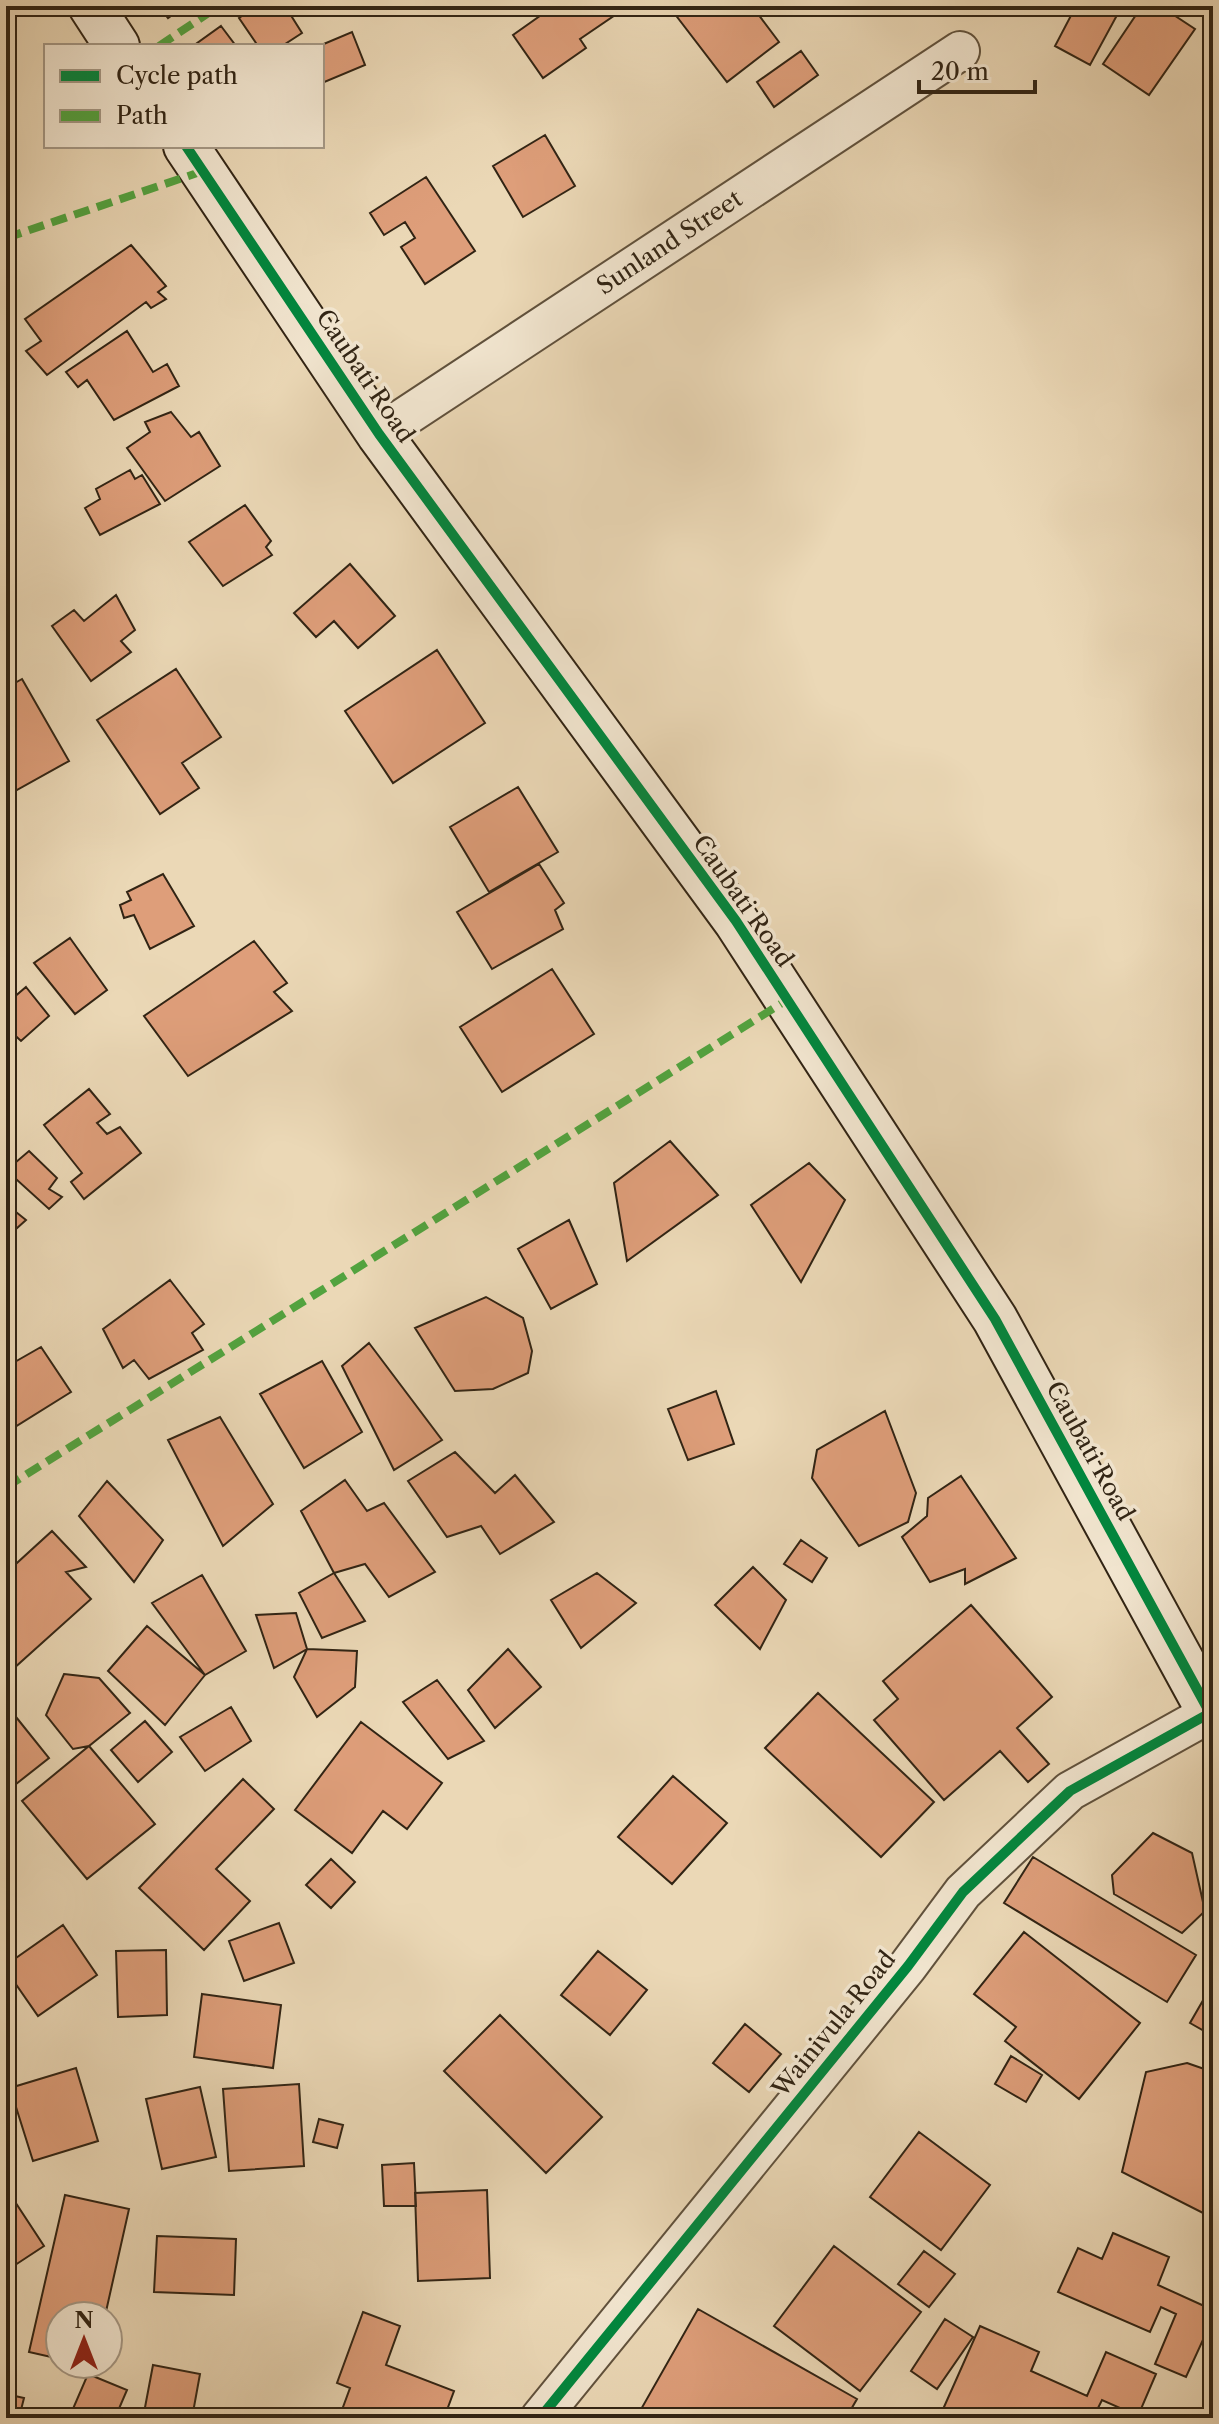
<svg xmlns="http://www.w3.org/2000/svg" width="1219" height="2424" viewBox="0 0 1219 2424" font-family="'Libre Caslon Text',serif">
  <style>
    .building { fill: #de9e7a; stroke: #312414; stroke-width: 2 }
    .lines { fill: none; stroke-linecap: round; stroke-linejoin: round }
    .street-casing { stroke: #60513c; stroke-width: 42 }
    .secondary-casing { stroke: #312414; stroke-width: 48 }
    .street { stroke: #f2e6d0; stroke-width: 38 }
    .secondary { stroke: #f2e6d0; stroke-width: 44 }
    .quiet { stroke: #52a33f; stroke-width: 8; stroke-dasharray: 16 8; stroke-linecap: butt }
    .cycleway-casing { stroke: #f2e6d0; stroke-width: 15 }
    .cycleway { stroke: #00873e; stroke-width: 10 }
    .labels { text-anchor: middle; stroke-width: 7; stroke-linejoin: round; paint-order: stroke }
    .street-label { font-size: 24px; fill: #312414; stroke: #f2e6d0 }
  </style>
  <rect width="100%" height="100%" fill="#ebd8b6"/>
  <filter id="stains"><feTurbulence type="fractalNoise" baseFrequency=".0025" numOctaves="4"/><feColorMatrix values="0 0 0 0 .2 0 0 0 0 .09 0 0 0 0 .02 0 0 0 .5 -.17"/></filter>
  <radialGradient id="worn" r=".72"><stop offset=".6" stop-color="#630" stop-opacity="0"/><stop offset="1" stop-color="#630" stop-opacity=".3"/></radialGradient>
  <path class="building" d="M159,6h26l-17,12z
    M257,6h28l17,27 -20,13h-24l-19,-28z
    M554,6h63l4,5 -41,28 6,9 -43,30 -30,-43z
    M675,6h77l27,36 -52,40 -56,-73z
    M1076,6h46l-32,59 -35,-19z
    M1142,6h18l35,23 -46,66 -46,-31z
    M221,26l15,20h-43z
    M352,32l13,33 -43,18v-37h-3z
    M801,51l17,24 -44,32 -17,-25z
    M545,135l30,51 -52,31 -30,-51z
    M426,177l49,74 -50,33 -24,-37 14,-9 -10,-16 -21,13 -14,-22z
    M131,245l35,41 -8,6 8,7 -15,9 -5,-6 -99,73 -21,-24 15,-10 -16,-22z
    M127,331l26,41 14,-8 12,22 -65,34 -27,-40 -9,7 -12,-15z
    M171,412l20,25 8,-5 21,34 -55,35 -38,-53 23,-16 -5,-10z
    M130,470l5,9 7,-4 18,29 -60,31 -15,-27 15,-9 -4,-10z
    M245,505l26,36 -5,6 6,8 -49,31 -34,-44z
    M350,564l45,52 -37,32 -24,-27 -18,16 -22,-24z
    M116,595l19,35 -14,11 10,11 -40,29 -39,-55 22,-16 10,11z
    M6,616l8,19 -8,5z
    M437,650l48,73 -92,60 -48,-72z
    M176,669l45,68 -39,26 17,25 -39,26 -63,-94z
    M22,679l47,82 -63,35v-108z
    M518,787l40,65 -69,40 -39,-65z
    M539,864l25,39 -9,7 8,19 -71,40 -35,-57z
    M163,874l31,52 -44,23 -16,-34 -10,3 -4,-13 11,-5 -4,-8z
    M70,938l37,52 -32,24 -41,-51z
    M254,941l33,42 -13,9 18,19 -104,65 -44,-60z
    M552,969l42,65 -92,58 -42,-65z
    M26,987l23,29 -28,25 -15,-14v-23z
    M89,1089l21,25 -13,9 10,11 13,-7 21,26 -57,46 -13,-17 11,-9 -38,-48z
    M670,1141l48,54 -91,66 -13,-78z
    M29,1151l28,27 -8,11 13,8 -13,12 -43,-39 4,-12 5,5z
    M809,1163l36,37 -44,82 -50,-77z
    M6,1204l20,16 -20,18z
    M569,1220l28,64 -46,25 -33,-60z
    M170,1280l34,44 -12,9 11,17 -54,29 -15,-19 -11,8 -20,-39z
    M486,1297l37,21 9,33 -4,22 -35,16 -38,2 -40,-63z
    M369,1343l73,97 -48,30 -52,-104z
    M41,1347l30,45 -61,38 -4,-7v-56z
    M322,1361l40,71 -58,36 -44,-74z
    M716,1391l18,53 -46,16 -20,-51z
    M885,1411l31,82 -8,29 -49,24 -47,-68 5,-28z
    M220,1417l53,87 -50,42 -55,-106z
    M455,1452l40,41 20,-18 39,47 -54,32 -19,-28 -34,11 -39,-56z
    M961,1476l55,82 -51,26v-15l-35,13 -28,-45 25,-21 1,-18z
    M345,1480l22,31 17,-8 51,69 -46,25 -24,-33 -31,9 -33,-62z
    M107,1481l56,59 -29,42 -55,-66z
    M52,1531l34,36 -20,5 25,27 -78,70 -7,-8v-88z
    M801,1540l26,18 -15,24 -28,-18z
    M753,1567l33,33 -26,49 -45,-44z
    M334,1573l31,48 -43,17 -23,-45z
    M597,1573l39,30 -55,45 -30,-48z
    M202,1575l44,76 -41,24 -53,-72z
    M971,1605l81,92 -35,31 32,36 -21,18 -28,-31 -56,49 -70,-80 24,-21 -15,-18z
    M296,1613l11,36 -33,19 -18,-53z
    M147,1626l58,49 -40,50 -57,-54z
    M307,1649l50,2 -2,36 -38,30 -23,-40z
    M508,1649l33,38 -46,41 -27,-38z
    M64,1674l35,4 31,35 -41,33 -16,3 -27,-34z
    M437,1680l47,61 -36,18 -45,-57z
    M818,1693l116,109 -53,55 -116,-109z
    M231,1707l20,34 -46,30 -25,-34z
    M16,1717l33,41 -43,34v-67z
    M145,1721l27,31 -34,30 -27,-32z
    M361,1722l81,61 -35,46 -24,-18 -31,42 -57,-43z
    M89,1746l66,78 -68,55 -65,-78z
    M673,1776l54,47 -55,61 -54,-47z
    M243,1779l31,30 -58,60 34,32 -46,49 -65,-62z
    M1153,1833l39,20 13,58 -23,22 -68,-39 -2,-19z
    M1033,1857l163,98 -29,47 -163,-99z
    M331,1859l24,23 -24,26 -25,-23z
    M279,1923l15,40 -50,18 -15,-40z
    M63,1925l34,50 -59,41 -32,-46v-5z
    M1024,1932l116,91 -61,76 -74,-58 11,-14 -42,-33z
    M166,1950l1,65 -49,2 -2,-66z
    M598,1951l49,39 -37,45 -49,-40z
    M1213,1983v53l-23,-13z
    M202,1994l79,11 -8,63 -79,-11z
    M500,2015l102,102 -56,56 -102,-102z
    M745,2024l36,30 -32,38 -36,-29z
    M1011,2056l31,19 -16,27 -31,-18z
    M1187,2063l26,9v134l-8,8 -83,-42 24,-100z
    M76,2068l22,73 -65,20 -23,-73z
    M299,2084l5,82 -75,5 -6,-82z
    M200,2087l16,70 -54,12 -16,-70z
    M319,2119l24,6 -6,23 -24,-6z
    M919,2132l71,53 -49,65 -71,-53z
    M414,2163l2,43h-32l-2,-41z
    M6,2188l38,58 -38,25z
    M487,2190l3,88 -72,3 -3,-88z
    M65,2195l64,14 -24,107h-45v43l-31,-7z
    M1113,2233l56,24 -11,28 55,25v8l-27,59 -31,-13 21,-50 -15,-7 -11,25 -92,-40 20,-44 24,11z
    M157,2236l79,3 -2,56 -80,-3z
    M834,2246l87,66 -61,79 -86,-65z
    M924,2251l31,23 -26,33 -31,-23z
    M698,2309l159,90 -11,19h-193l-13,-7z
    M363,2312l37,14 -14,39 68,26 -10,27h-105l11,-30 -13,-5z
    M945,2319l28,18 -36,52 -26,-18z
    M980,2326l59,26 -8,19 56,25 19,-44 50,22 -18,42 -36,-16 -9,18h-147l-6,-2z
    M153,2365l47,9 -8,44h-49z
    M88,2374l39,16 -12,28h-46z
    M6,2394l18,4 -5,20h-13z"/>
  <g class="lines">
    <defs>
      <g id="street">
        <path id="s1" d="M379,434l581,-383"/>
        <path d="M540,2418l368,-452 55,-74 107,-101 140,-78"/>
      </g>
      <path id="secondary" d="M91,6l26,40
        M186,146l193,288 357,487 259,398 215,394 3,-1"/>
    </defs>
    <use href="#street" class="street-casing"/>
    <use href="#secondary" class="secondary-casing"/>
    <use href="#street" class="street"/>
    <use href="#secondary" class="secondary"/>
    <path class="quiet" d="M159,46l60,-40
      M6,238l197,-67
      M6,1487l781,-487"/>
    <defs>
      <path id="cycleway" d="M186,146l193,288 357,487 259,398 215,394 3,-1
        M540,2418l368,-452 55,-74 107,-101 140,-78"/>
    </defs>
    <use href="#cycleway" class="cycleway-casing"/>
    <use href="#cycleway" class="cycleway"/>
  </g>
  <g class="labels">
    <g class="street-label">
      <text dy="8" stroke="none"><textPath href="#s1" startOffset="348">Sunland Street</textPath></text>
      <text transform="translate(365 376) rotate(56)" y="8">Caubati Road</text>
      <text transform="translate(743 901) rotate(55)" y="8">Caubati Road</text>
      <text transform="translate(1090 1451) rotate(61)" y="8">Caubati Road</text>
      <text transform="translate(834 2024) rotate(-51)" y="8">Wainivula Road</text>
    </g>
  </g>
  <rect width="1219" height="2424" fill="none" stroke="#ebd8b6" stroke-width="32"/>
  <rect x="8" y="8" width="1203" height="2408" fill="none" stroke="#312414" stroke-width="4"/>
  <rect x="16" y="16" width="1187" height="2392" fill="none" stroke="#312414" stroke-width="2"/>
  <rect x="44" y="44" width="280" height="104" fill="#f2e6d0" stroke="#a59885" stroke-width="2"/>
  <rect x="60" y="70" width="40" height="12" fill="#00873e" stroke="#a59885" stroke-width="2"/>
  <text x="116" y="84" font-size="24" fill="#312414">Cycle path</text>
  <rect x="60" y="110" width="40" height="12" fill="#52a33f" stroke="#a59885" stroke-width="2"/>
  <text x="116" y="124" font-size="24" fill="#312414">Path</text>
  <g transform="translate(84 2340)"><circle r="38" fill="#f2e6d0" stroke="#a59885" stroke-width="2"/>
  <path d="M0-6L14 30L0 20L-14 30Z" fill="#8f2418"/>
  <text y="-12" font-size="22" font-weight="bold" text-anchor="middle" fill="#312414">N</text>
  </g>
  <path d="M919 80v12h116v-12" fill="none" stroke="#312414" stroke-width="4"/>
  <text x="931" y="80" font-size="24" fill="#312414" stroke="#f2e6d0" stroke-width="6" paint-order="stroke">20 m</text>
  <rect width="100%" height="100%" filter="url(#stains)"/>
  <rect width="100%" height="100%" fill="url(#worn)"/>
</svg>
